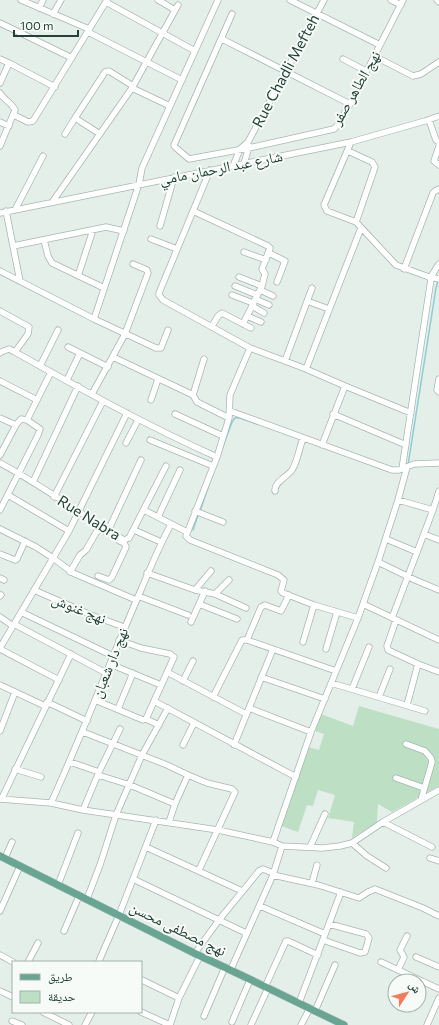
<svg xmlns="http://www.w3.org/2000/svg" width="439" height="1025" viewBox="0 0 439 1025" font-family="Commissioner,'Noto Naskh Arabic',sans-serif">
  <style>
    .green { fill: #bde0c5 }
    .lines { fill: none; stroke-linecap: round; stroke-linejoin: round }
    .stream { stroke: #8bcdd5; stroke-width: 1.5 }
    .minor-casing { stroke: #a7b7b1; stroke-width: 7 }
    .major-casing { stroke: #c1cac7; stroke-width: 8 }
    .minor { stroke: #fff; stroke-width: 5.5 }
    .major { stroke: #68a693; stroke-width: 7 }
    .labels { text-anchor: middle; stroke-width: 4; stroke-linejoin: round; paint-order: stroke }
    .street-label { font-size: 15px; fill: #234138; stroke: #f6fbf8 }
  </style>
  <rect width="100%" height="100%" fill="#e5efea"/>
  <path class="green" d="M359,706l80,23v57l-47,26 -14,-8 -1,18 -25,16 2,-16 -26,-4 7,-23 -17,-5 -5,16 -6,-1 -9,27 -17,-6 27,-79 11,3 5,-16 -9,-3 6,-17 32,12z"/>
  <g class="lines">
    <path class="stream" d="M222,449l10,-27 3,-4h5l17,6
      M408,465l28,-177 2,-7
      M200,511l11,-32
      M193,530l5,-15"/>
    <defs>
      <path id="minor" d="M21,0l68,29
        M158,0l17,10
        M290,0l90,45
        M391,0l10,5
        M437,0l2,2
        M106,2l89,49
        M39,8l4,-8
        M53,14l8,-14
        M232,14l-58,131 1,2 14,12 60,-11 85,-19 3,-3 13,-22 53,-104
        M0,23l72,35
        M88,32l94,48
        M222,39l128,65
        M374,56l39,20 8,-2 18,-12
        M0,59l9,4 -9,20
        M343,59l23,12
        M9,63l46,24
        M132,88l38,18
        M0,93c4,7 12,10 15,17l-15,36
        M14,115l14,7 5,-1 74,-121
        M429,120l7,20 3,2
        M0,122l9,4
        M65,134l10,-16
        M100,134l-25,-16 30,-46 4,-1 24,15
        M351,142l-27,63 3,6 29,11 40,43 33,12 2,2 -29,190
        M439,146l-5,15 5,4
        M348,151l24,11 3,5 -19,55
        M244,164l5,-18
        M233,166l7,-17 8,-7 76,-142
        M210,170l-51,123v2l4,5 87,48 -20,47 -1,23 -12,39 -31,79 4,4 88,35 6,5 -3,11 2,2 31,12 44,13
        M53,201l79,-113 46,-83
        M16,208l27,-52
        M6,211l14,70
        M193,211l75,35 2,2 -8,21 3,5 -3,12 -19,38
        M0,213l351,-71 74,-21 14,-5
        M160,226l14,-49
        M151,239l26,10
        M44,240l4,16 4,7 52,25
        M13,246l93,-19 18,4
        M244,252l22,8
        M269,253l16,8 -8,21
        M404,269l29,-76 2,-2 4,-2
        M0,271l94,48 62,29h5l7,-18
        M78,276l15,-46
        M239,277l23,9
        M431,277l8,2
        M430,278l9,-14
        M235,286l22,9
        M260,290l13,6
        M232,295l21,8
        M255,299l14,6
        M307,301l22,8
        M252,306l12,7
        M0,311l29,16 -1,7 -13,18
        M247,316l14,6
        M94,319l45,-135 3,-16 76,-168
        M212,326l6,-10 4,-3 29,15
        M68,347l40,20
        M250,348l35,13 27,-73
        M0,353l1,-1 8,-3 6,3c66,37 132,74 202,105
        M113,357l80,38 4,7 32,16
        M285,361l21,8 39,17 -23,59
        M40,366l18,-36
        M306,369l55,-141
        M439,379l-2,11 2,2
        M67,380l13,-27
        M0,381l37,19
        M345,386l66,27
        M92,394l33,-60 23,-61 -1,-3 -14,-6
        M193,395l11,-36
        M151,400l7,-21
        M230,411l162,59h7l15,-6 25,-1
        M175,414l48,22
        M333,414l73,31
        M0,418l16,7
        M27,420l24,-48
        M150,440l63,26
        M126,443l12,-23
        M0,455l16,-30 5,-6 6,1 13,9 -2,6 -38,75
        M0,463c43,23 82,52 124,77l5,-2 37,-72
        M33,482l45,-96
        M275,491c-1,-9 12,-14 17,-21 5,-7 8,-24 11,-32
        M8,495l61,36
        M54,497l49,-96
        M398,500l35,10
        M144,510l43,22
        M195,511l28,11
        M158,517l22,-47
        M0,529l36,18 17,11 20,15 63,27
        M134,530l27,12
        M108,531l33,-71
        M424,534l15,6
        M386,539l31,13
        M0,554l15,6 2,-1 8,-18
        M378,562l37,18 24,10
        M70,572l10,-17 6,-5 11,-19 4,-1 5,2
        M147,573l48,17 20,4 31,14
        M98,576l11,4 3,-3 14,-30 -2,-4 -6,-3
        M0,578l4,2
        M34,590l57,25 33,12
        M195,590l16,-19
        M215,594l14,-14
        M0,596l1,-1
        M138,596l50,19
        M199,604l38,15
        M363,604l76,36
        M21,612l92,44
        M0,617l13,9
        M392,618l41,-108 6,-19
        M396,620l-9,26 1,4 30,14 21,8
        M191,622l14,-31
        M14,624l92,49
        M119,640l22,8 29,6 4,3 -28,62
        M247,640l14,-33 4,-2 16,6 8,-16
        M303,642l11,-37
        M0,648l69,-117 58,-118
        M0,649l59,31
        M326,649l11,-37
        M110,664l51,21
        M167,672l79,42
        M261,677l64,22
        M183,681l10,-20
        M331,683l94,28
        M0,685l45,21
        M352,689l17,-42
        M213,697l29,-57h5l89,31
        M379,697l11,-28
        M95,700l48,20 3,-1 13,6
        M154,701l142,76
        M47,702l40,19
        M407,705l11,-41
        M249,708l62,24
        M118,709l15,-36
        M0,731l15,-39
        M83,732l84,33 21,10 -13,29 -6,18
        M406,744l19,7 6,7 1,4 -11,38
        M183,745l11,-22
        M234,745l39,-96
        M70,762l29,10
        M15,769l26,8
        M98,775l32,10 45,19
        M188,775l19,8 25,6 3,3 -36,78
        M396,778l28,10
        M2,798l69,-144
        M0,799l51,4 32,7 135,20 55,12 9,4 40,2 18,-2 12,-3 31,-21 56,-32
        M51,803c32,-70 59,-142 90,-213 9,-22 19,-45 30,-66
        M83,810l16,-38 21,-43
        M383,822l49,25
        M273,842l38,-110 47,-114 20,-56 20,-62 9,-33
        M352,843l15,13 19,12
        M146,847l96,44
        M310,847l15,-33
        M5,858l7,-16
        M430,858l9,3
        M273,875l45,10 41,13 9,-6 7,-3 48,19 16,8
        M133,879l113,54
        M312,883l5,-18
        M58,885l20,-52
        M87,899l13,-34 16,-50 26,-60 26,-47
        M260,906l65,28
        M0,911l20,-45
        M64,931l15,-35
        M323,940l37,13 5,-1 4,-14 -3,-4 -37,-10
        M195,953l24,-33 40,-49 4,-2 10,4
        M0,955l13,7
        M416,957l23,10
        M99,961l20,-46 37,-95
        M28,962l10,-19
        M381,962l58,27
        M231,969l42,-94 9,-29
        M398,970l6,-13 -4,-7 7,-14
        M142,980l37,18
        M265,987l21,-46h2l30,14
        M0,991l13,6
        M299,1003l42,-111
        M315,1011l20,-46
        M43,1012l26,13
        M141,1012l29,13
        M204,1016l21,-49
        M12,1021l10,4
        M232,1022l18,-42
        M85,1025l7,-13
        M170,1025l9,-27 21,-42
        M251,1025l17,-37
        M301,1025l9,-17
        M427,1025l12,-27"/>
      <path id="major" d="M0,856l200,100c49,22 96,46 144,69"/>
    </defs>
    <use href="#minor" class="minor-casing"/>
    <use href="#major" class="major-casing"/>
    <use href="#minor" class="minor"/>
    <use href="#major" class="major"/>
  </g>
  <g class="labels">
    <g class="street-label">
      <text transform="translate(286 71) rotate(-62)" y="5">Rue Chadli Mefteh</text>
      <text transform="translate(356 88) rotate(-60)" y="5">نهج الطاهر صفر</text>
      <text transform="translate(221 168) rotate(-11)" y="5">شارع عبد الرحمان مامي</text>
      <text transform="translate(89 518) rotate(32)" y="5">Rue Nabra</text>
      <text transform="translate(79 609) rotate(22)" y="5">نهج غنوش</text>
      <text transform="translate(110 663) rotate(-68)" y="5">نهج دار شعبان</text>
      <text transform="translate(178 929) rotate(26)" y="5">نهج مصطفى محسن</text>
    </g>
  </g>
  <rect x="12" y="961" width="130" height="52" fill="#f6fbf8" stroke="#a2b1ab"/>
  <rect x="20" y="974" width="20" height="6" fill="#68a693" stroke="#a2b1ab"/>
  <text x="48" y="981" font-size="12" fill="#234138">طريق</text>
  <rect x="20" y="991" width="20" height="12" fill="#bde0c5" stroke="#a2b1ab"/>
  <text x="48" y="1001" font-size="12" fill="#234138">حديقة</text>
  <g transform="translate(407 993) rotate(54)"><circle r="19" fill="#f6fbf8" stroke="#a2b1ab"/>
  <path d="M0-3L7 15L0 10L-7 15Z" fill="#f77a5a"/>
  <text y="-6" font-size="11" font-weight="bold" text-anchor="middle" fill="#234138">ش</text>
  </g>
  <path d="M14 30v6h64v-6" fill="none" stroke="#234138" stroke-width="2"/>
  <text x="20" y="30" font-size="12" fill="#234138" stroke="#f6fbf8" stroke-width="3" paint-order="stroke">100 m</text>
</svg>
